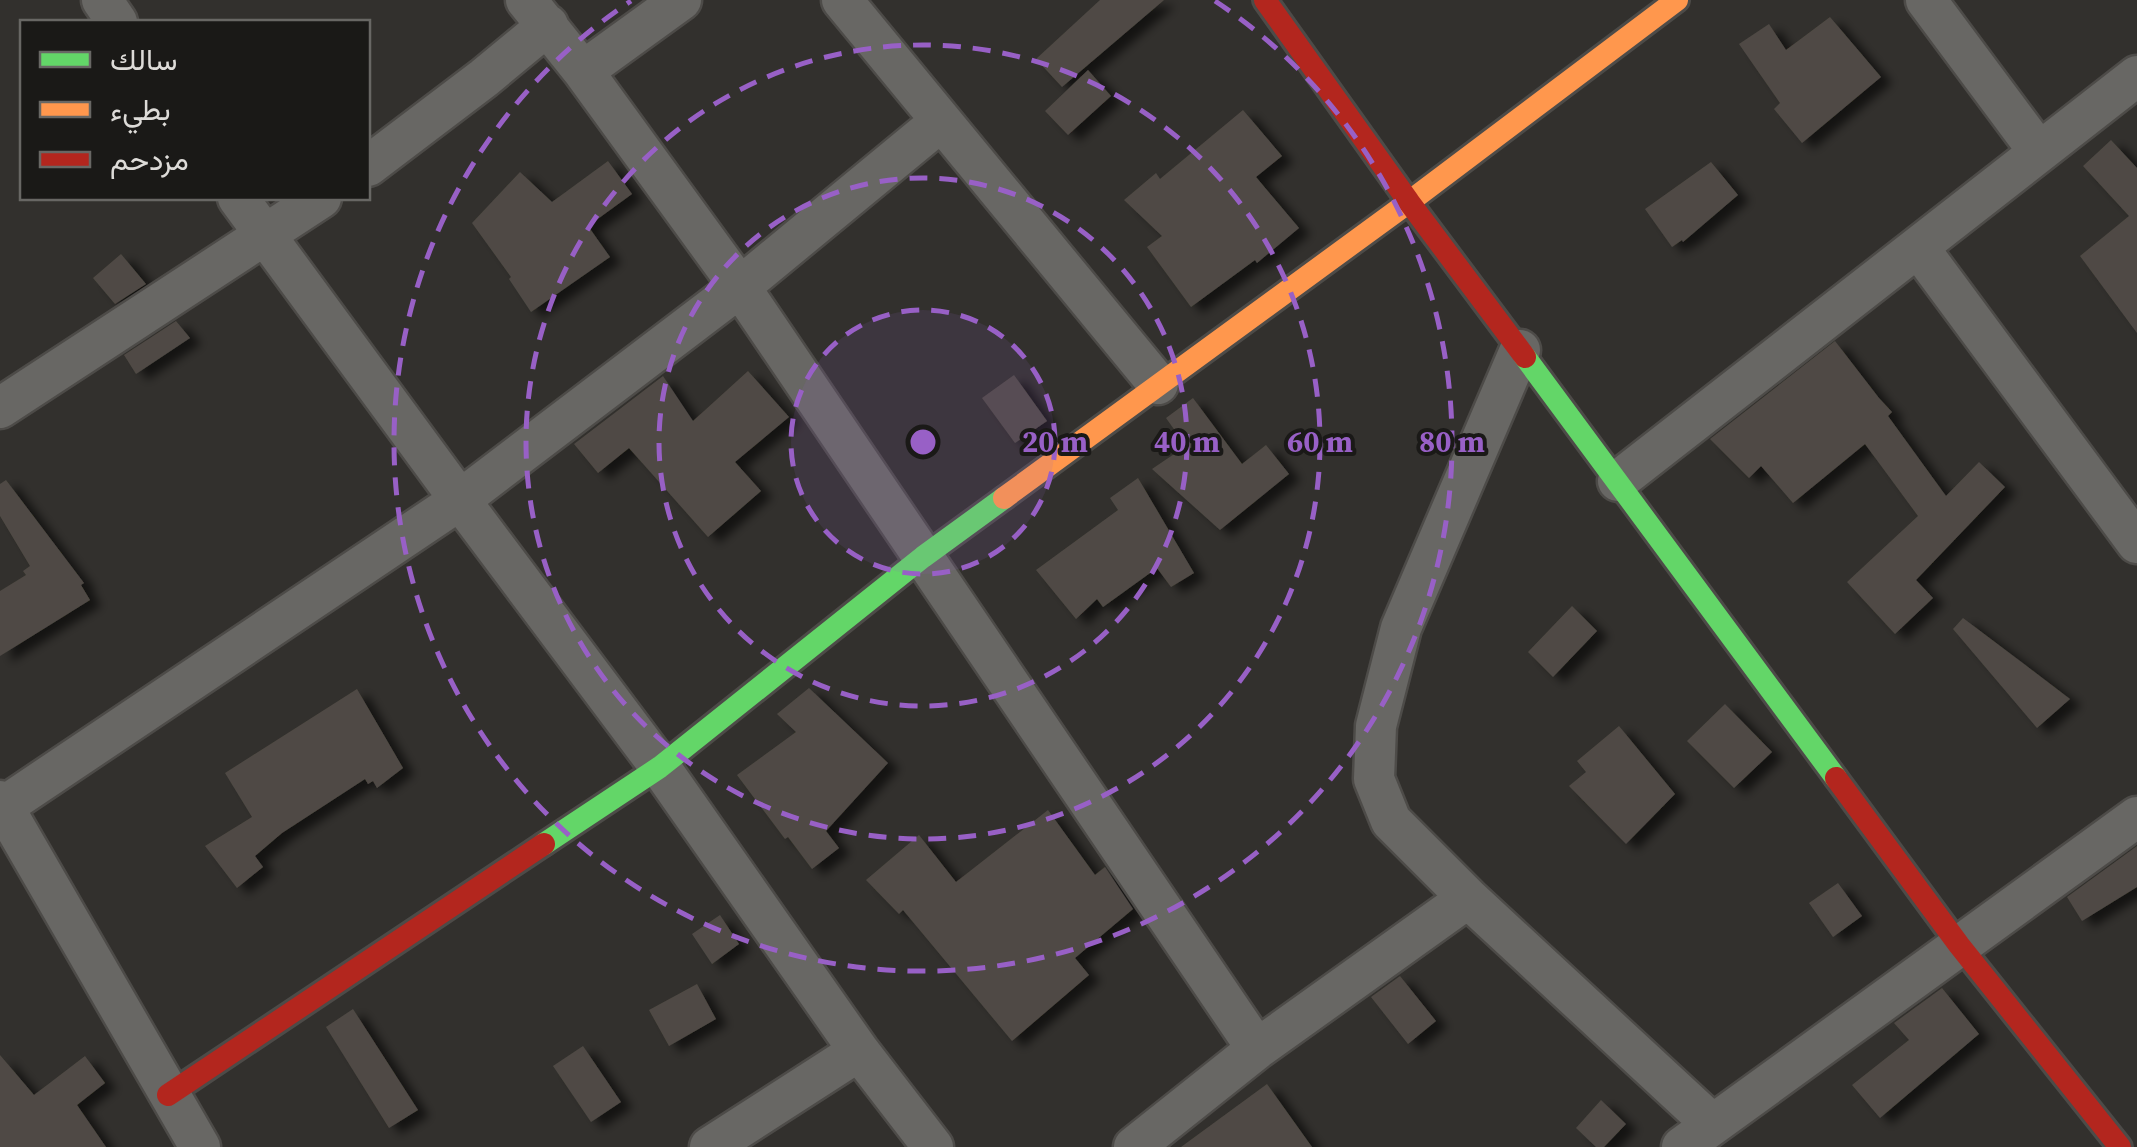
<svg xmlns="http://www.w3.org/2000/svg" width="2137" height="1147" viewBox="0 0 2137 1147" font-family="'Source Serif 4',Vazirmatn,serif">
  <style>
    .building { fill: #4f4a44; filter: url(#shadow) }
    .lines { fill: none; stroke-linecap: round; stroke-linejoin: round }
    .street-casing { stroke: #4d4b48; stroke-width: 45 }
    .fast-casing { stroke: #4d4b48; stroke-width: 28 }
    .slow-casing { stroke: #4d4b48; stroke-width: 28 }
    .jam-casing { stroke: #4d4b48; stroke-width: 28 }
    .street { stroke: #686764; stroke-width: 40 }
    .fast { stroke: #63d668; stroke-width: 22 }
    .slow { stroke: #ff974d; stroke-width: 22 }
    .jam { stroke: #b3261e; stroke-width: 22 }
    .ring { fill: none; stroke: #9860c6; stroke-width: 5; stroke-dasharray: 18 12 }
    .centre { fill: #9860c6; stroke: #1a1917; stroke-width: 5 }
    .ring-label { font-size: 30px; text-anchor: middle; font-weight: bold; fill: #9860c6; stroke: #1a1917; stroke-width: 8; stroke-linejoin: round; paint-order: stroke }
  </style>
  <defs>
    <filter id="shadow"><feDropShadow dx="11" dy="6" stdDeviation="5" flood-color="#0009"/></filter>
  </defs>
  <rect width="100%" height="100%" fill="#32302d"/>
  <path class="building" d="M1100,0h64l-102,87 -26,-28z
    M1830,17l51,60 -79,66 -28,-34 6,-6 -41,-59 30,-20 17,26z
    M1088,70l23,26 -43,39 -23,-24z
    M1243,110l39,46 -26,21 43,51 -42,35 -2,-3 -64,47 -44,-60 15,-11 -38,-36 32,-27 4,6z
    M2111,140l26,28v165l-57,-77 49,-40 -46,-50z
    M608,161l24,33 -44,32 22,31 -79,55 -22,-33 2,-2 -39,-54 48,-51 32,30z
    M1711,162l27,33 -55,47 -1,-2 -10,7 -27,-38z
    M121,254l25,30 -31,20 -22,-26z
    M176,321l14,17 -54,36 -12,-19z
    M1835,341l44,57 13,14 -4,4 58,80 33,-34 26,25 -89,93 17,18 -38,36 -48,-52 71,-66 -53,-72 -72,59 -32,-37 -12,12 -39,-39z
    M748,371l41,46 -54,45 26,29 -53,46 -79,-89 -31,25 -24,-29 89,-68 30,45z
    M1014,375l33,46 -32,22 -33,-45z
    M1193,398l49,66 24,-19 23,29 -69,56 -68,-61 34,-23 -20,-28z
    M1138,478l56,95 -23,14 -14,-19 -54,39 -6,-8 -21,20 -40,-49 82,-60 -8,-12z
    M6,480l78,103 -3,2 9,15 -90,56v-65l26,-16 -3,-4 7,-5 -30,-50v-32z
    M1572,606l25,25 -44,46 -25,-25z
    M1963,618l65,49 42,32 -33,29 -84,-99z
    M809,688l79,75 -62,68 13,17 -27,21 -24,-32 -3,2 -48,-64 59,-43 -19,-18z
    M357,689l46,79 -26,20 -4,-7 -5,3 -3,-5 -83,54 -27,23 8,11 -26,21 -32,-42 47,-29 -27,-44z
    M1725,704l47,48 -38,36 -47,-47z
    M1619,726l56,68 -49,50 -57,-58 17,-14 -9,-11z
    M1048,810l47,65 10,-8 28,42 -58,49 14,17 -77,66 -109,-131 -4,4 -33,-34 53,-45 37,47z
    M2137,846v41l-55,34 -15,-24z
    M1838,883l24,33 -29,21 -24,-34z
    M720,915l19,29 -27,20 -20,-30z
    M1400,976l36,45 -28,23 -37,-47z
    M697,984l19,35 -47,27 -20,-36z
    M1942,988l37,46 -99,84 -28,-33 57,-45 -15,-17z
    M353,1009l65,101 -29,18 -63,-101z
    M583,1046l38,56 -30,20 -38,-56z
    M0,1055l34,40 51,-39 20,27 -28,22 29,42h-106z
    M1267,1084l45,63h-131z
    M1601,1100l25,24 -22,23h-8l-20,-19z"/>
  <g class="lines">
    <defs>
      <path id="street" d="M102,0l15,22
        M526,0l57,71 157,216 517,762
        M842,0l316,384
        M1926,0l113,152
        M583,71l98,-71
        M368,166l116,-88 64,-53
        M238,198l222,302 200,267 199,284 74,96
        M1918,247l219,296
        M1520,350l-119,278 -25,98 -2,53 17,42 77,77 244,226
        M0,408l321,-210
        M1618,481l519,-405
        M0,801l200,346
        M0,809l460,-309 280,-213 200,-165
        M710,1147l149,-96
        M1134,1147l123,-98 211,-151
        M1682,1147l455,-330"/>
      <path id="fast" d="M1525,357l311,421
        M544,844l116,-77 263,-210 81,-59"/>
      <path id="slow" d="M1004,498l405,-296 268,-202"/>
      <path id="jam" d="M1265,0l144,202 116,155
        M1836,778l123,167 161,202
        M168,1095l376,-251"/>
    </defs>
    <use href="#street" class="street-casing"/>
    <use href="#fast" class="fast-casing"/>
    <use href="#slow" class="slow-casing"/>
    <use href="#jam" class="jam-casing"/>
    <use href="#street" class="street"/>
    <use href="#fast" class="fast"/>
    <use href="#slow" class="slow"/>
    <use href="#jam" class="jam"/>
  </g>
  <circle cx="923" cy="442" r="132" fill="#9860c6" fill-opacity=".12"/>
  <g class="ring">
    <circle cx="923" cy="442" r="132"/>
    <circle cx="923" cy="442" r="264"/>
    <circle cx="923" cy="442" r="397"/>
    <path d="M1215 1A529 529 0 1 1 631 1"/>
  </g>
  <circle cx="923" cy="442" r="15" class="centre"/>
  <g class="ring-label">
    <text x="1055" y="452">20 m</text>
    <text x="1187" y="452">40 m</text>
    <text x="1320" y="452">60 m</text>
    <text x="1452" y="452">80 m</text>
  </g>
  <rect x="20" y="20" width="350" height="180" fill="#1a1917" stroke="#686764" stroke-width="2.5"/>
  <rect x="40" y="52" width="50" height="15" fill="#63d668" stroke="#686764" stroke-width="2.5"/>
  <text x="110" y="70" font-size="30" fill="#dddbd8">سالك</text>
  <rect x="40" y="102" width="50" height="15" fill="#ff974d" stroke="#686764" stroke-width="2.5"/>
  <text x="110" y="120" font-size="30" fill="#dddbd8">بطيء</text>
  <rect x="40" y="152" width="50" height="15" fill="#b3261e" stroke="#686764" stroke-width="2.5"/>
  <text x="110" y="170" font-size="30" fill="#dddbd8">مزدحم</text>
</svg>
